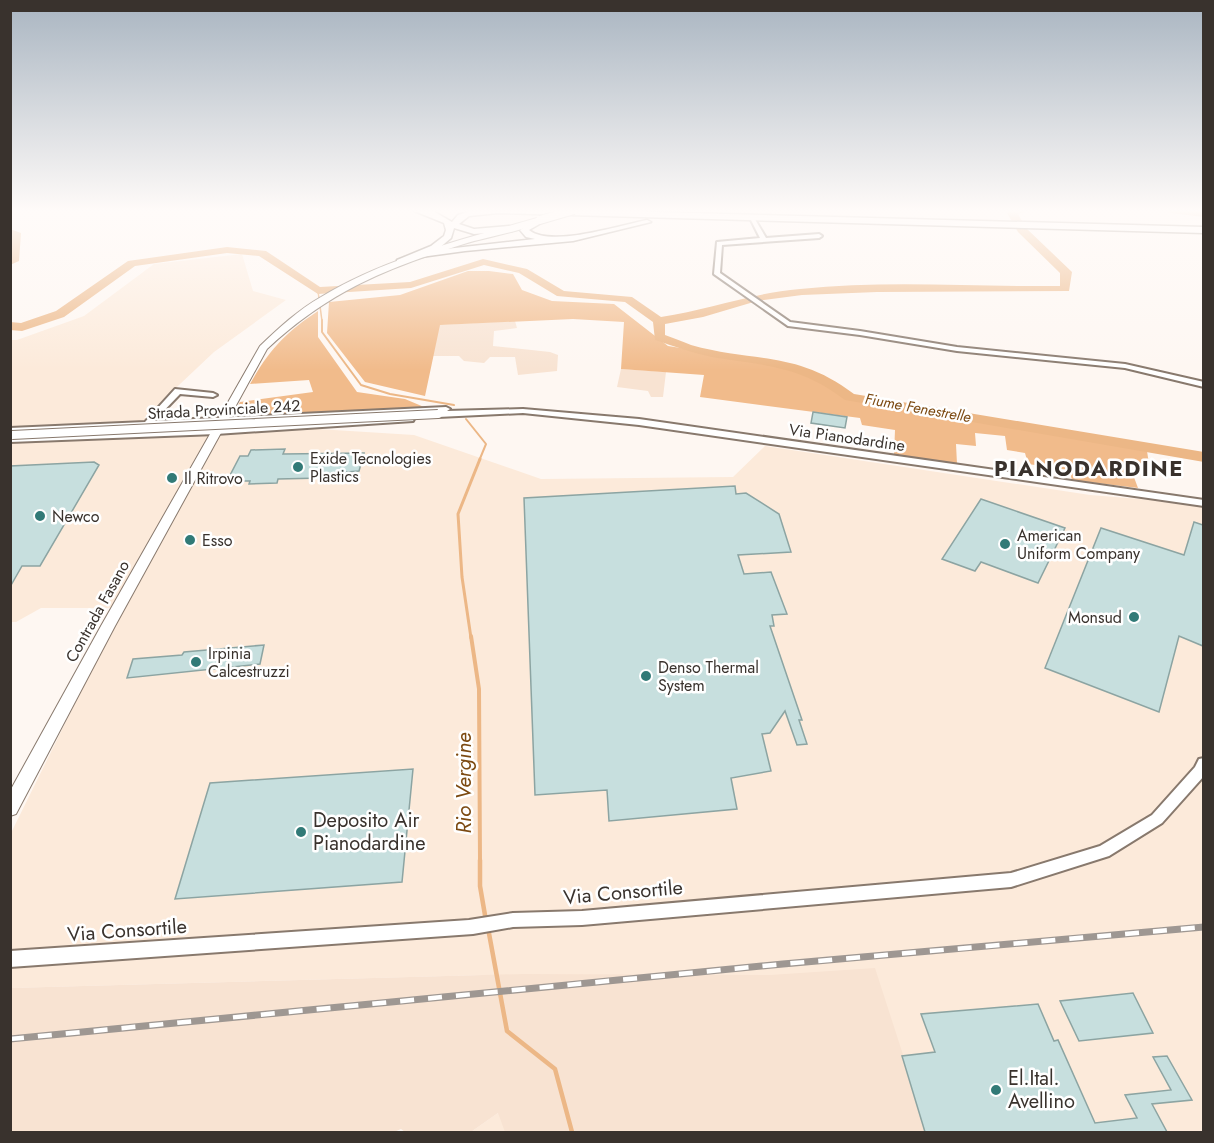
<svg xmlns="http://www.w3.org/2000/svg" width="1214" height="1143" viewBox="0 0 1214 1143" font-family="Jost,sans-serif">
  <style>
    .built { fill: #fceada }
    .green { fill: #f8e3d2 }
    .forest { fill: #f1bb8b }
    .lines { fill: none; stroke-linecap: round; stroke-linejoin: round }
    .stream-far4 { stroke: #ecb786; stroke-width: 1.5 }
    .stream-far3 { stroke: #ecb786; stroke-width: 2 }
    .stream-far2 { stroke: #ecb786; stroke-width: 3 }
    .stream-far1 { stroke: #ecb786; stroke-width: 4 }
    .stream { stroke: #ecb786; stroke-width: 4.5 }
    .river { fill: #ecb786; fill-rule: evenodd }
    .building { fill: #c7dfde; stroke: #8ca4a2; stroke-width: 1.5 }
    .minor-casing { stroke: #88796d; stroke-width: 4 }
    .major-casing { stroke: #88796d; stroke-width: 2 }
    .highway-casing { stroke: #88796d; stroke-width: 3 }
    .minor { fill: #fff; fill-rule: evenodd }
    .major { fill: #fff; fill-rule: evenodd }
    .highway { fill: #fff; fill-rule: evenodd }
    .rail-casing { stroke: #9e9792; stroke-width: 7 }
    .rail { stroke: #fff; stroke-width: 4.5; stroke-dasharray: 14; stroke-linecap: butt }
    .minor-bridge-casing { stroke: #88796d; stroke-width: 10; stroke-linecap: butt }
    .major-bridge-casing { stroke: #88796d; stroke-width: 10; stroke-linecap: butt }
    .minor-bridge { stroke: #fff; stroke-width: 8 }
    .major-bridge { stroke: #fff; stroke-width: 8 }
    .poi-dot { fill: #317a77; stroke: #fff; stroke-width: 2 }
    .labels { text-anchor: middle; stroke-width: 5; stroke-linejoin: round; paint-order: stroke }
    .far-water-label { font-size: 15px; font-style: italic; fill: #7c4a12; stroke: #fff }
    .street-label { font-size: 16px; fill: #39322d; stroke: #fff }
    .poi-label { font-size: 16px; fill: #39322d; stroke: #fff; text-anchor: start }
    .near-poi-label { font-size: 20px; fill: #39322d; stroke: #fff; text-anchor: start }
    .near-street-label { font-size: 20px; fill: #39322d; stroke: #fff }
    .near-water-label { font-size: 21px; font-style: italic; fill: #7c4a12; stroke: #fff }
    .district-label { font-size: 22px; font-weight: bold; letter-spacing: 1.5px; fill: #39322d; stroke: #fff }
  </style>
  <rect width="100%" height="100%" fill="#fef7f2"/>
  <path class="built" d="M242,254l11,37 33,9 -72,52 -70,66 270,17 127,44 192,-2 32,-31 325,49 113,9v628h-732l27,-19 -13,-138 -474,13 -1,-153 112,-227h-81l-25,14h-5v-282h6l67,-24 70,-52z"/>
  <path class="green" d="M515,321l2,7 -23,3 -1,15 57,6 8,3 -1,16 -39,4 -3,-18h-25l-6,6 -20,-2 -5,-5h-26l6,-31z
    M621,369l45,3 -3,25h-12l-3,-6 -31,-4z
    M875,968l53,164h-423l-7,-19 -27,19h-66l-4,-3 -7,3h-383l-1,-144 513,-14 247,1z"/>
  <path class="forest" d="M468,271h21l24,3 9,16 30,11 62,3 54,42 114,18 44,17 21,17 300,53 2,13h-20l9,24 -66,-8 -3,-10 -41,-6 -3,-11 -18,-3 -2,-14 -30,-3 1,13 -20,-2 1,20 -63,-9 1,-25 -33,-5 -2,-7 -160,-21 4,-22 -83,-6 3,-47 -51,-3 -133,6 -15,71 -60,-14 -38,-49 2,-31 71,-7z
    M318,311v26l39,55 48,7 19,8 -175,8 -13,-6 4,-7 73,-10 -4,-12 -59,4c19,-34 36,-52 68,-73z"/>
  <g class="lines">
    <path class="stream-far4" d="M318,291l4,30"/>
    <path class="stream-far3" d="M322,320v12l39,53 29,9 64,11
      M466,419l20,25 -7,17"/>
    <path class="stream-far2" d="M471,638l-9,-61 -4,-63 22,-55"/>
    <path class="stream-far1" d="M471,636l8,53 1,172"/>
    <path class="stream" d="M480,860v26l6,35
      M488,928l19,103 48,38 17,63"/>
    <path class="river" d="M1011,210h18l-11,4 8,14 46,44 -3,19 -192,1 -75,3 -45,6 -54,16 -38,7v11c9,3 18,7 26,10 64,18 105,5 163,49l350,58v10l-359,-62c-46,-35 -79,-34 -133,-43 -20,-4 -38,-11 -57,-17l-2,-18 -28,-20 -68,-6 -38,-23 -35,-8 -73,23 -93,6 -59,-38 -32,-3 -92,13 -71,51 -42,14 -12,-1v-8l11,1 35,-12 72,-50 99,-14 39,4 54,36 90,-5 73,-23 44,10 37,22 68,6 29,20c47,-7 91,-24 139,-28 86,-9 173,-2 260,-3v-13l-42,-41 -11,-19z
      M1166,210l38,1v6l-33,-4z
      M10,229l11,4 -2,28 -9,4z"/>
  </g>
  <path class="building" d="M813,412l34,5 -2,11 -34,-5z
    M285,449l-2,5 81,-1 -5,18 -36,3 -1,4 -44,1 -1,4 -28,1 1,-3h-23l13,-25h8l3,-6z
    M94,462l5,3 -59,101h-18l-12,21v-121z
    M735,486l1,8 10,-1 33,21 12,38 -53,3 6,19 27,-2 16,42 -15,1 2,11h-4l32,94h-3l8,24 -10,1 -12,-34 -15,22 -8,1 9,37 -40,7 6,31 -128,12 -2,-31 -72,5 -11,-297z
    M981,499l84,29 -27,55 -57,-21 -6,9 -33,-12z
    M1194,522l9,3v121l-24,-10 -20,76 -114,-44 56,-140 83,27z
    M264,645l-4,19 -133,14 6,-19 49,-4 2,-3z
    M413,769l-11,113 -227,17 35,-116z
    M1133,993l20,40 -74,8 -19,-40z
    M1038,1004l16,37 4,-1 37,83 42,-5 -12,-23 46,-5 -18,-33 14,-1 25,44 -40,4 15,28h-242l-23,-76 33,-4 -14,-38z"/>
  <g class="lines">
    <defs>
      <path id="minor" d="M749,216h4l13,22 53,-4 3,2 -3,2 -97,7 -2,28 70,49 70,9 97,16 168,17 79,18v5l-79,-19 -168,-17 -97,-16 -72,-9 -74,-52 3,-32 43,-4z
        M175,389l38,4 4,2 -4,2 -33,-3 -26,27 292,-14 4,2 -3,2 76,-2 116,10 565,81v6l-565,-81 -116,-12 -85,4 -4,-3 2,-2 -426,22v-6l135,-6z
        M410,416l4,3 -1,2 -197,13 -206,8v-6l206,-8z
        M1204,758v18l-42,47 -53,33 -98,31 -429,38 -69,2 -40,7 -463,33v-16l459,-31 44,-7 69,-2 429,-38 89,-27 52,-31 43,-48 4,-8z"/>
      <path id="major" d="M537,218l7,2c-18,11 -58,17 -80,24 -78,24 -136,48 -197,105l-152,277 -99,188 -6,2v-25l91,-165 159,-280c19,-18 38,-36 61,-49 66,-40 143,-58 216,-79z"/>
      <path id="highway" d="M412,210l21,1 19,11 6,-7 15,-5h111l620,17v6l-706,-20 -29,3 -10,8 15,5 35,-3 3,1v4l-38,3 -20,-6 -3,10 -14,12 98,-11 -9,-2 -6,-7 20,-12h3v4l-14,8c22,18 91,-5 118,-10l4,2 -78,19 -108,10 -44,6 -24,7v-4l34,-14 13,-10 2,-6 -2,-7z"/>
    </defs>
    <use href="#minor" class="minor-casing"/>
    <use href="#major" class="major-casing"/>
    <use href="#highway" class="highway-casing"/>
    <use href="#minor" class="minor"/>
    <use href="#major" class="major"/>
    <use href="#highway" class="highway"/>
    <defs>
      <path id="rail" d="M10,1039l773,-75 421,-37"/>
    </defs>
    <use href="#rail" class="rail-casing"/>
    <use href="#rail" class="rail"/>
    <defs>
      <path id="minor-bridge" d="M12,435l426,-21"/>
      <path id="major-bridge" d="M540,220l34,-10"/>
    </defs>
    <use href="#minor-bridge" class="minor-bridge-casing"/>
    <use href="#major-bridge" class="major-bridge-casing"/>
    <use href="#minor-bridge" class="minor-bridge"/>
    <use href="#major-bridge" class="major-bridge"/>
  </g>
  <linearGradient id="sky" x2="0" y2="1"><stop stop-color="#a9b5c1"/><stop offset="0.57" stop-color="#fffbf9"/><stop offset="1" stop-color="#fffbf9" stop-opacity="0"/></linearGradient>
  <rect width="1214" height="370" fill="url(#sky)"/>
  <g class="poi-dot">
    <circle cx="298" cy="467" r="6"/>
    <circle cx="172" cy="478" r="6"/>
    <circle cx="40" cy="516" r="6"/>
    <circle cx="190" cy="540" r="6"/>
    <circle cx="1005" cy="544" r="6"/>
    <circle cx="1134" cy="617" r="6"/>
    <circle cx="196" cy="662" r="6"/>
    <circle cx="646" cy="676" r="6"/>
    <circle cx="301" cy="832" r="6"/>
    <circle cx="996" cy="1090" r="6"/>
  </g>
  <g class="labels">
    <g class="far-water-label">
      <text transform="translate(918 408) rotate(10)" y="5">Fiume Fenestrelle</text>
    </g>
    <g class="street-label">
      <text transform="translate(224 409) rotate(-3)" y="6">Strada Provinciale 242</text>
      <text transform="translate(847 437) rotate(8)" y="6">Via Pianodardine</text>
      <text transform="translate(97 611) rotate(-61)" y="6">Contrada Fasano</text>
    </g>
    <g class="poi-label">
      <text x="310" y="464">Exide Tecnologies<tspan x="310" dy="18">Plastics</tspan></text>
      <text x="184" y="484">Il Ritrovo</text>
      <text x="52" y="522">Newco</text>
      <text x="1017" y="541">American<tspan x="1017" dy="18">Uniform Company</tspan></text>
      <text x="202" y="546">Esso</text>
      <text x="1122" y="623" text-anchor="end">Monsud</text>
      <text x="208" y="659">Irpinia<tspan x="208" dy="18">Calcestruzzi</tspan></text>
      <text x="658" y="673">Denso Thermal<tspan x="658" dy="18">System</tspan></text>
    </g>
    <g class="near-poi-label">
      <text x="313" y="827">Deposito Air<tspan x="313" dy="23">Pianodardine</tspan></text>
      <text x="1008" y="1085">El.Ital.<tspan x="1008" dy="23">Avellino</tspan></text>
    </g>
    <g class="near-street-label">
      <text transform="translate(623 892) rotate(-5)" y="7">Via Consortile</text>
      <text transform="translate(127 930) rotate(-4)" y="7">Via Consortile</text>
    </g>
    <g class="near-water-label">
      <text transform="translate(464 783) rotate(-90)" y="7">Rio Vergine</text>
    </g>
    <g class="district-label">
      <text x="1089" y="476">PIANODARDINE</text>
    </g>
  </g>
  <rect width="1214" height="1143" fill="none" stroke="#39322d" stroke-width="24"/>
</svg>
